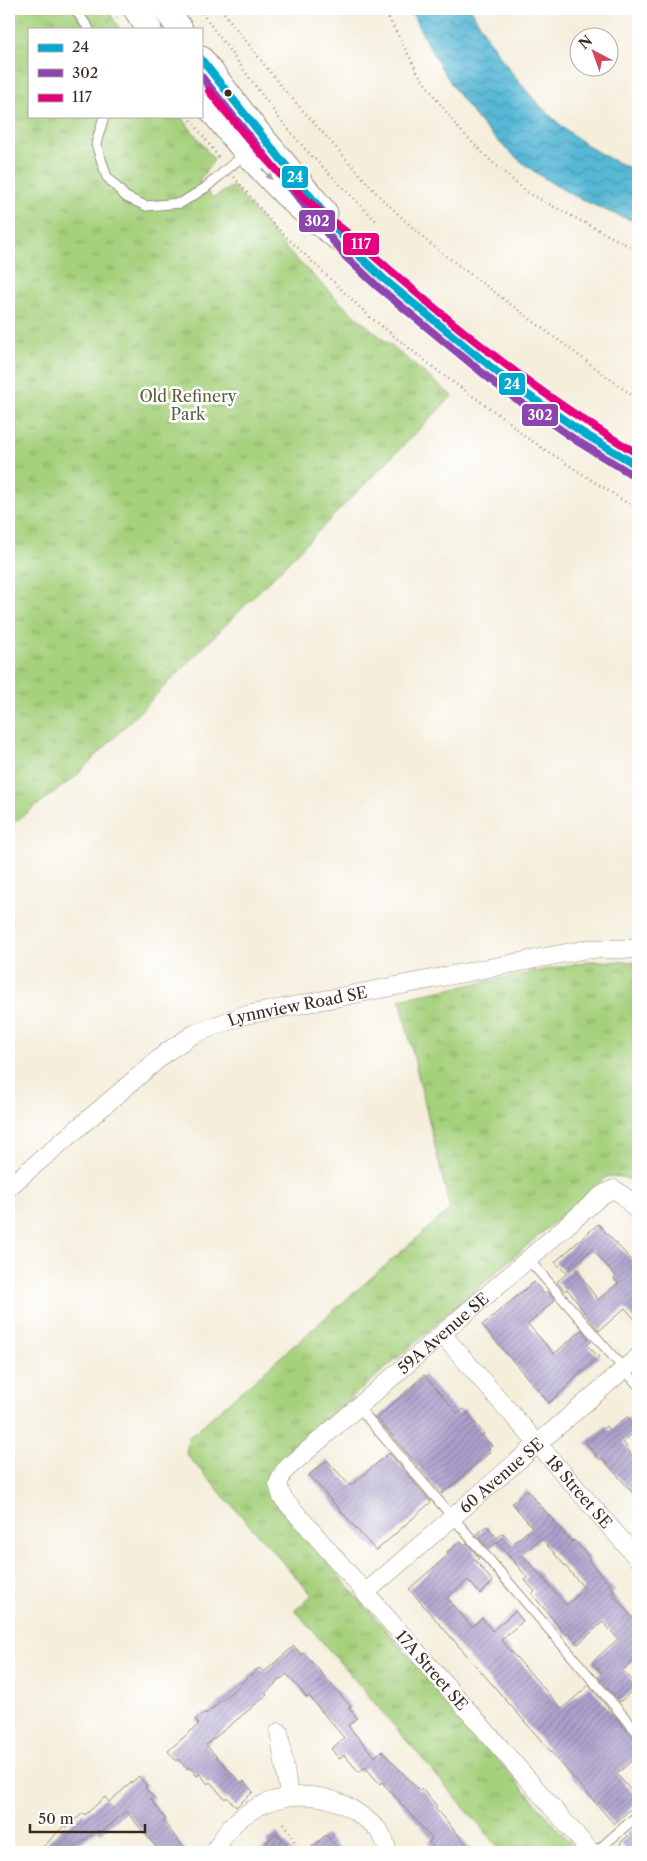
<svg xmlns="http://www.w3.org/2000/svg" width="647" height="1861" viewBox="0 0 647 1861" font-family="'Libre Caslon Text',serif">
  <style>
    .park { fill: url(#park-tufts); stroke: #707d4d }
    .water { fill: url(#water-waves); stroke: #49717a }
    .building { fill: url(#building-hatch); fill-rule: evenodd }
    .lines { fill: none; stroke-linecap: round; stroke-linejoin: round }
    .lane-casing { stroke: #988c7c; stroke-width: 11 }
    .street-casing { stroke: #988c7c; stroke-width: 19 }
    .secondary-casing { stroke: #988c7c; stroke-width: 27 }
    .path { stroke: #988c7c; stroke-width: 2.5; stroke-dasharray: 1 4; stroke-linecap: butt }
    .lane { stroke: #fff; stroke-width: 9 }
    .street { stroke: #fff; stroke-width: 18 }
    .secondary { stroke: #fff; stroke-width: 25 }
    .bus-1-casing { stroke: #fff; stroke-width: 11 }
    .bus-2-casing { stroke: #fff; stroke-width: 11 }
    .bus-3-casing { stroke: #fff; stroke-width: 11 }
    .bus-1 { stroke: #00a9ce; stroke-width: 8 }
    .bus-2 { stroke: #8e44ad; stroke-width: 8 }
    .bus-3 { stroke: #e5007d; stroke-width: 8 }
    .oneway { fill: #a79f9a }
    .bus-dot { fill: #3b2a1e; stroke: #fff; stroke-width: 2 }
    .labels { text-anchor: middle; stroke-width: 5; stroke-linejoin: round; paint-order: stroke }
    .park-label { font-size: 16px; fill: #5b5c3a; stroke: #fff }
    .street-label { font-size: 16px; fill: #3b2a1e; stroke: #fff }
    .line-badge { stroke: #fff; stroke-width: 2 }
    .badge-label { font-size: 14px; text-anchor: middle; font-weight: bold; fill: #fff }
  </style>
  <defs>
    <pattern id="park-tufts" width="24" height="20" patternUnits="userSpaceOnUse" patternTransform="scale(1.25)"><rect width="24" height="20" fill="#a5d07c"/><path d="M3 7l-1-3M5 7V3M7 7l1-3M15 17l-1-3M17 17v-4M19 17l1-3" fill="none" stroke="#88a965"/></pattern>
    <pattern id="water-waves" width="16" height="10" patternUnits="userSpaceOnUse" patternTransform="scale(1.25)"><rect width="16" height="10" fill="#57b8d6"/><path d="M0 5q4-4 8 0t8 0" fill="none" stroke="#4996ad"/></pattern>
    <pattern id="building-hatch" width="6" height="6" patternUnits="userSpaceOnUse" patternTransform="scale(1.25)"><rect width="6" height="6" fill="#aba0cc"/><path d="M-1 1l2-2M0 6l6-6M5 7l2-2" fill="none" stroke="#8c83a5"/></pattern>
  </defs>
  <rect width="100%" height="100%" fill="#fff"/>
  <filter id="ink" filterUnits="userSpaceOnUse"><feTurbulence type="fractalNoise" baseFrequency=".02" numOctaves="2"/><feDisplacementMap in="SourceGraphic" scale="10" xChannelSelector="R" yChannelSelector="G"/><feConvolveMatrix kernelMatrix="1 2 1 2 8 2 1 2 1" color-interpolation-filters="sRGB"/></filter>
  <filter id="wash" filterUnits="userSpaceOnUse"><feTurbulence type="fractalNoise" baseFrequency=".0096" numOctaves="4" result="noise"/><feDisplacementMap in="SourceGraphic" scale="20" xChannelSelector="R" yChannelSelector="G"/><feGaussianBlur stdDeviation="1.12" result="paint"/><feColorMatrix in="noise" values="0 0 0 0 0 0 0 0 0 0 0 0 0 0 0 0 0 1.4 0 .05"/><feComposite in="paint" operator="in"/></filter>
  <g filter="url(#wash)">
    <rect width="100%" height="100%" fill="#f4eedb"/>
    <path class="park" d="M9,9h98l13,20h-91v87h152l33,44 -15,21 14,17 20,-12 54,64 61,60 104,86 -377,381 -66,49z
      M588,961l50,1v225c-8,-10 -19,-12 -32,-10l-324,281c-14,13 -20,18 -13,37l309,357h-76l-207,-242 17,-15 -126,-141 3,-17 261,-228 -50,-210z"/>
    <path class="water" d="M410,9h61c38,69 91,135 167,162v51c-19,-5 -35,-13 -53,-21 -88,-42 -134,-105 -175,-192z"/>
    <g id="blocks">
      <path class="building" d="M598,1224l40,43v56l-13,-15 -26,23 -32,-42 -2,2 -8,-9 17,-15 24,33 20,-17 -4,-4 2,-3 -24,-27 -27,23 -10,-10z
        M534,1282l10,12 3,-3 8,9 -27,24 26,30 28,-24 9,12 -4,3 12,12 -50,46 -67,-78z
        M424,1375l34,39 6,-5 20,25 -2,1 10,11 -4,4 2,2 -48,42 -65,-76z
        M627,1417l11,12 -15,13 15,23v34l-36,-41 -2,2 -14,-17 20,-17 4,5z
        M389,1453l42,49 -55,49 -67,-76 18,-15 23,26z
        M527,1490l45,52 2,-2 16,18 -2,2 27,31 -3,2 26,31v33l-15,13 14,16 -17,16 -22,-25 4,-3 -10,-12 26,-23 -15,-17 -25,22 -10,-11 -2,2 -34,-41 3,-2 -10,-12 3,-2 -31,-36 -8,7 -13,-14 11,-9 10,12 6,-5 10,11 19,-17 -20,-24zM541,1538l44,51 -19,16 -44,-51z
        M460,1541l4,4 3,-2 12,15 -3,3 17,21 -13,12 -12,-14 -21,18 25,29 10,-9 10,13 23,-20 8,10 -22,19 61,69 27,-24 49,59v11l-21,19 21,25v3l-24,22 -205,-235 40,-35 -2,-2z
        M294,1646l8,9 2,-2 47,54 -2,1 8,10 -9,8 27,31 7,-6 38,40 2,-2 15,17 -2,2 38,44h-35l-9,-10 3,-3 -50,-57 -2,2 -15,-17 -6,5 -15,-17 -5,4 -8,-10 13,-11 -35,-42 -2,2 -20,-24 -22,19 2,2 -61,50 35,38 3,-2 9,11 -17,15 -9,-10 -2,2 -15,-17 -2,2 -8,-10 -3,2 -8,-9 -2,2 -9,-10 -2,2 -8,-10 31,-27 -4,-4 10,-8 1,2 53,-46 5,4z
        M139,1776l8,10 -2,2 9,9 -3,2 15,21 -2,2 23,30h-27l-34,-41 -25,22 -3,-3 -30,22h-30l27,-27 2,2 16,-14 2,2 20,-18 4,5z
        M638,1827v25h-10l-8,-9z
        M277,1833l16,19h-34l9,-7 -2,-3z
        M326,1835l15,17h-35z"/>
    </g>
  </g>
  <g filter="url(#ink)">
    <use href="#blocks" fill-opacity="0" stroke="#988c7c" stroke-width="1"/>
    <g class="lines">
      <defs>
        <path id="lane" d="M75,9l14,20
          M104,116l-8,28 11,33 19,20 20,9 35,-3 24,-15 40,-34
          M528,1259l110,126
          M358,1407l280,326
          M596,1852l42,-37"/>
        <g id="street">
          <path id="s1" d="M9,1187l159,-136 26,-17 47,-18 346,-67h51"/>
          <path id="s2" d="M442,1334l196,225"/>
          <path id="s3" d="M365,1593l273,-236"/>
          <path d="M279,1732l10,63"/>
          <path d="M214,1852c7,-11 14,-24 25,-33 36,-28 83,-32 120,-5 7,5 18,13 22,20 4,5 5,13 7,18"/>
          <path id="s4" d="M591,1852l-309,-355 -4,-13 6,-13 318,-276 12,-6 10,7 14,16"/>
        </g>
        <path id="secondary" d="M136,9l13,20
          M166,9l14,20
          M201,59l52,68 72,86
          M201,97c30,37 59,73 93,105 19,18 42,32 61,50 88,80 180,155 283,214"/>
      </defs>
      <use href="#lane" class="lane-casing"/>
      <use href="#street" class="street-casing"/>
      <use href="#secondary" class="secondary-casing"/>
      <path class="path" d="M111,9l6,9
        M199,9l80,109 27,32 70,71
        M221,9l60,77 99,111 50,47 208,156
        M384,9l35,66 39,53 34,34 36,31 99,52 11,9
        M188,116l32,43
        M234,177l41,49 95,91 73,58 69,49 12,12 114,74
        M284,1823l10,18 4,11"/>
      <use href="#lane" class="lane"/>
      <use href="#street" class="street"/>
      <use href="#secondary" class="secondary"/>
      <defs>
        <path id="bus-1" d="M201,59l153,192 31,29 123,101 75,52 55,33"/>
        <path id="bus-2" d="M201,76l145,181 32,30 124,102 75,52 56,34"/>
        <path id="bus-3" d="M209,91c29,36 59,73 93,105 20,19 44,34 64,53 86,76 174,147 272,205"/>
      </defs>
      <use href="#bus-1" class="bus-1-casing"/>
      <use href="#bus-2" class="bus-2-casing"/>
      <use href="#bus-3" class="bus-3-casing"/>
      <use href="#bus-1" class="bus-1"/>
      <use href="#bus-2" class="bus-2"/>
      <use href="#bus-3" class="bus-3"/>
    </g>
    <defs><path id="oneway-solid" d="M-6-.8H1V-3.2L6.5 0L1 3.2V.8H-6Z" transform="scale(1.25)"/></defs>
    <use class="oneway" href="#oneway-solid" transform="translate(267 174) rotate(47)"/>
  </g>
  <circle class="bus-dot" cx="228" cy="93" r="4.5"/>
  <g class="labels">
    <g class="park-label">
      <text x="188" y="402">Old Refinery<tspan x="188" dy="18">Park</tspan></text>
    </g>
    <g class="street-label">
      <text dy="6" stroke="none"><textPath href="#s1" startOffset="348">Lynnview Road SE</textPath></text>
      <text dy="6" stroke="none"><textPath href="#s4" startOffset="709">59A Avenue SE</textPath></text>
      <text dy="6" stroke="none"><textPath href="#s3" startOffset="180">60 Avenue SE</textPath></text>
      <text dy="6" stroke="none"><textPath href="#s2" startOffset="209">18 Street SE</textPath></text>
      <text transform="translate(432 1670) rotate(49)" y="6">17A Street SE</text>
    </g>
  </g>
  <g class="line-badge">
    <rect x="281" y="165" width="28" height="24" rx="5" fill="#00a9ce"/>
    <rect x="298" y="209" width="38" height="24" rx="5" fill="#8e44ad"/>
    <rect x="342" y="232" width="38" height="24" rx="5" fill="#e5007d"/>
    <rect x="498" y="372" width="28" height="24" rx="5" fill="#00a9ce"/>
    <rect x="521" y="403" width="38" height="24" rx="5" fill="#8e44ad"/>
  </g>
  <g class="badge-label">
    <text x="295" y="182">24</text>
    <text x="317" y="226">302</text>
    <text x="361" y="249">117</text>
    <text x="512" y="389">24</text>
    <text x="540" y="420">302</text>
  </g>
  <rect width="647" height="1861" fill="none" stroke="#fff" stroke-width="30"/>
  <rect x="28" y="28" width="175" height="90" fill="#ffffff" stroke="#b1aaa5"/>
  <rect x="38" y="44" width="25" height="8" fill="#00a9ce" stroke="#b1aaa5"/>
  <text x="72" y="52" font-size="15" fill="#3b2a1e">24</text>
  <rect x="38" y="69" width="25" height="8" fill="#8e44ad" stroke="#b1aaa5"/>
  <text x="72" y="78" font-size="15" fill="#3b2a1e">302</text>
  <rect x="38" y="94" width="25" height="8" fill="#e5007d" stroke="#b1aaa5"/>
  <text x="72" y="102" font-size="15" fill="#3b2a1e">117</text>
  <g transform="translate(594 52) rotate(319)"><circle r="24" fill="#ffffff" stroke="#b1aaa5"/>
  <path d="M0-4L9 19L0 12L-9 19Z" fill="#d1495b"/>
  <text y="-8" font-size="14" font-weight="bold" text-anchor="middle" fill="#3b2a1e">N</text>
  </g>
  <path d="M30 1824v8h115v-8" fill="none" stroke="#3b2a1e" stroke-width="2.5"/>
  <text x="38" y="1824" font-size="15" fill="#3b2a1e" stroke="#ffffff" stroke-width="4" paint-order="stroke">50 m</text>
</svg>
